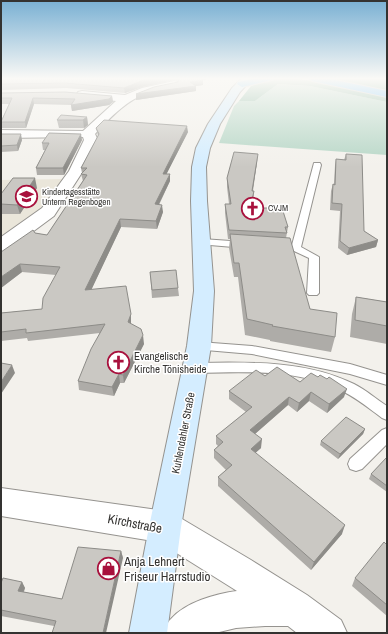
<svg xmlns="http://www.w3.org/2000/svg" width="388" height="634" viewBox="0 0 388 634" font-family="'Archivo Narrow',sans-serif">
  <style>
    .built { fill: #eae6da }
    .green { fill: #b6d6c6 }
    .forest { fill: #8bb9a3 }
    .lines { fill: none; stroke-linecap: round; stroke-linejoin: round }
    .lane-casing { stroke: #95938f; stroke-width: 2 }
    .street-casing { stroke: #95938f; stroke-width: 2 }
    .secondary-casing { stroke: #95938f; stroke-width: 2 }
    .highway-casing { stroke: #cecece; stroke-width: 2 }
    .lane { fill: #fff; fill-rule: evenodd }
    .street { fill: #fff; fill-rule: evenodd }
    .secondary { fill: #d4edff; fill-rule: evenodd }
    .highway { fill: #71c4ff; fill-rule: evenodd }
    .wall { fill: #aeaca8 }
    .shaded-wall { fill: #8d8c88 }
    .building { fill: #cac8c3; stroke: #8d8c88 }
    .labels { text-anchor: middle; stroke-width: 3; stroke-linejoin: round; paint-order: stroke }
    .far-poi-label { font-size: 9px; fill: #343331; stroke: #fff; text-anchor: start }
    .poi-label { font-size: 11px; fill: #343331; stroke: #fff; text-anchor: start }
    .street-label { font-size: 11px; fill: #343331; stroke: #fff }
    .near-street-label { font-size: 13px; fill: #343331; stroke: #fff }
    .near-poi-label { font-size: 13px; fill: #343331; stroke: #fff; text-anchor: start }
  </style>
  <rect width="100%" height="100%" fill="#f3f1ec"/>
  <path class="built" d="M64,179l-26,34 -37,24v-57z"/>
  <path class="green" d="M278,84l32,2 77,16v53l-168,-12 15,-37 5,-5h16z"/>
  <path class="forest" d="M320,78h59l8,2v13z
    M271,79c39,-3 78,10 116,18v5l-77,-16 -32,-2 -23,17h-16l12,-15z"/>
  <g class="lines">
    <defs>
      <path id="lane" d="M314,163h6l1,2 -20,82 18,10v36l-2,2h-8l-2,-2 2,-35 -15,-7 -17,-1 -5,-3 5,-3 15,1z
        M202,239l43,3 5,3 -5,3 -47,-4 -1,-2 1,-2z
        M199,342l53,4 98,18 37,11v10l-37,-11 -98,-20 -58,-5 -1,-3 1,-3z
        M195,363c53,-1 110,-3 159,21 12,6 22,15 33,22v14l-5,-2c-12,-9 -24,-19 -38,-26 -45,-24 -99,-20 -149,-19l-5,-2 -2,-3 2,-3z
        M387,428v16l-25,25 -6,2 -6,-2 -2,-5 2,-5 32,-29z"/>
      <path id="street" d="M174,81l4,1 1,2 -1,2c-10,2 -19,3 -28,6 -24,8 -39,25 -55,42l3,6 -15,31 -29,45 -46,34 -7,2v-15l41,-29 27,-37 15,-31 -1,-3 -82,1v-8l82,1 33,-30 -34,-4 -5,-3 1,-2 4,-1 43,4 17,-7z
        M1,488l164,23 12,5 74,44 56,35 34,25 6,13h-50l-9,-7h-23l-29,2 -21,5h-51c2,-4 3,-11 7,-14 15,-17 44,-25 66,-28l-78,-49 -158,-26z"/>
      <path id="secondary" d="M242,78h11l-13,14 -20,32 -10,24 -4,19 1,34 7,90 -3,55 -30,181 -14,106h-38l20,-106 38,-181 7,-55 -3,-90 1,-34 4,-19 12,-24 24,-36z"/>
      <path id="highway" d="M255,78h18l-1,2 -30,7 -5,-3 1,-2z
        M307,78h19l61,13v6l-75,-16z"/>
    </defs>
    <use href="#lane" class="lane-casing"/>
    <use href="#street" class="street-casing"/>
    <use href="#secondary" class="secondary-casing"/>
    <use href="#highway" class="highway-casing"/>
    <use href="#lane" class="lane"/>
    <use href="#street" class="street"/>
    <use href="#secondary" class="secondary"/>
    <use href="#highway" class="highway"/>
  </g>
  <path class="wall" d="M1,78h207v1l-5,1v5l-7,1v5l-60,9 42,-18 1,-1 -5,-1 -32,7 -17,6 -59,-5 -65,2z
    M1,93l111,3 1,6 -4,3 -37,6 -1,-6 -37,-1 -8,24h-24l-1,-7 8,-17h-8z
    M87,117l1,8 -4,3h-25l-2,-8z
    M96,128l92,4 -22,42 4,7 -11,24 4,7 -6,17 -36,-2 -30,63 40,24v10l13,20 -20,39h-4l-6,13 -35,-6 -1,-9 22,-48 -72,8 -1,-3 -26,3v-28l41,-4 14,-34 -34,-3 -21,16 34,-55 12,2 36,-54 -2,-7 1,-1 -1,-5 17,-32z
    M1,134l21,6 -4,11 -17,1z
    M82,140l-18,35h-27l-1,-7 9,-18h-2l-1,-7z
    M346,154l18,77 14,9 -2,7 -29,8 -9,-7 2,-37 -10,-1 1,-19 2,-7 1,1 1,-20 1,-6 8,1z
    M257,162l-4,29h1l-2,13 36,23 -2,11 24,71 25,28 -4,15 -61,-11v-1l-25,-5 -7,-58h-4l-5,-29 1,-9h-2l-3,-26v-9h4l-2,-17v-9z
    M37,188l-17,26h-19v-20z
    M150,272l28,16 1,8 -27,2z
    M356,297l31,5v42l-37,-7 2,-23z
    M265,376l35,6 44,15 -17,16 -18,-12 -12,11 -9,-7 -33,29 6,14 -6,5 87,81 -31,36 -93,-84v-9l8,-7 -12,-12v-8l4,-4 -2,-2v-8l30,-24 -17,-13v-8z
    M365,429l-2,5 -25,25 -18,-14 1,-4z
    M387,457v35l-18,-13 2,-5z
    M387,545v71l-35,-30 3,-8z
    M121,551l2,7 -69,68 -53,-10v-33l21,-1 3,6 -1,4 38,7z"/>
  <path class="shaded-wall" d="M156,78h18v2l-32,7 -17,6 -1,-5 17,-7z
    M196,78h12v1l-12,1z
    M203,80v5l-7,1v5l-60,9v-6l54,-12z
    M112,96l1,6 -4,3 -37,6 -1,-6z
    M33,98l1,6 -8,24 -1,-6z
    M87,117l1,8 -4,3 -1,-8z
    M187,126l1,6 -25,49v-7z
    M21,134l1,6 -4,11 -1,-6z
    M81,134l1,6 -18,35 -1,-7z
    M258,154l-1,8 -6,38 1,-9z
    M170,174v7l-15,31v-8z
    M35,178l2,10 -17,26 -3,-9z
    M254,191l-1,9 -3,13 1,-9z
    M162,205l1,7 -6,17 -1,-8z
    M120,219l1,8 -34,72 -2,-9z
    M378,240l-2,7 -29,8 2,-7z
    M20,264l2,8 -21,16v-11z
    M131,314v9l-2,8 -1,-9z
    M143,335l1,9 -20,39 -1,-8z
    M12,365l3,8 -14,21v-12z
    M119,374l1,9 -6,13 -2,-9z
    M347,389l-3,8 -17,16 2,-9z
    M311,392l-2,9 -12,11 2,-9z
    M289,397l-1,8 -39,34 1,-9z
    M365,429l-2,5 -25,25 2,-5z
    M262,439l-1,9 -11,10 1,-9z
    M345,525l-3,9 -31,36 3,-8z
    M121,551l2,7 -17,75h-3z
    M22,582l3,6 -4,9 -3,-6z"/>
  <path class="building" d="M1,78h155l-15,3 -17,7 -59,-5 -64,1z
    M180,78h20l3,2 -13,2 6,4 -60,8 18,-7 24,-5z
    M65,92l47,4 -3,3 -38,6 4,-6 -42,-1 -8,24h-24l11,-24h-11v-5z
    M61,115l26,2 -4,3h-26z
    M104,120l83,6 -24,48h7l-15,30 7,1 -6,16 -36,-2 -35,71 41,-4 5,28 -3,8 13,7 2,6 -20,40 -4,-1 -7,13 -34,-6 13,-32 14,-25 -79,9v-4l-25,3v-19l41,-4 1,-11 17,-31 -40,-3 -19,13v-25l32,-22 2,3 12,2 40,-60 -6,-1 6,-6h-6l18,-34 -3,-6z
    M49,133l32,1 -18,34h-27l13,-25h-7z
    M1,134h20l-4,11 -16,1z
    M234,152l24,2 -6,37h2l-3,13h8l1,4h22l6,19h-3l2,6 -58,-3 -4,-26h6l-4,-26z
    M346,154l16,1 2,76 14,9 -29,8 -9,-7 2,-37 -10,-1 1,-19 2,1 1,-26 10,1z
    M13,178h22l-18,27 -16,-1v-10z
    M230,234l60,4 20,71 27,4 -2,24 -63,-11 1,-1 -26,-6 -8,-56h-5z
    M176,270l2,18 -26,2 -2,-18z
    M356,297l31,5v24l-32,-6z
    M1,363l11,2 -11,17z
    M277,367l23,15 11,-9 7,4 2,-2 7,4 2,-2 18,12 -18,15 -18,-12 -12,11 -10,-6 -39,33 12,9 -11,10 94,76 -31,37 -96,-85 14,-12 -18,-15 9,-8 -7,-6 36,-29 -23,-16 27,-21 9,6z
    M346,417l19,12 -25,25 -19,-13z
    M387,457v29l-16,-12z
    M384,542l3,3v60l-32,-27z
    M78,547l43,4 -18,82h-51l4,-12 -55,-11v-27l2,-5 19,4 -4,9 44,8z"/>
  <linearGradient id="sky" x2="0" y2="1"><stop stop-color="#79b0d3"/><stop offset="0.47" stop-color="#faf9f6"/><stop offset="1" stop-color="#faf9f6" stop-opacity="0"/></linearGradient>
  <rect width="388" height="167" fill="url(#sky)"/>
  <defs>
    <symbol id="school-ring" viewBox="-11 -11 22 22"><circle r="9.5" fill="#fff" stroke="#a8113d" stroke-width="1.5"/><path d="M0-5L7-2L0 1L-7-2ZM-4 1L0 2.5L4 1V4Q0 6-4 4Z" fill="#a8113d"/></symbol>
    <symbol id="church-ring" viewBox="-11 -11 22 22"><circle r="9.5" fill="#fff" stroke="#a8113d" stroke-width="1.5"/><path d="M-1.2-6h2.4v3.5h3.3v2.4h-3.3V6h-2.4V-.1h-3.3v-2.4h3.3Z" fill="#a8113d"/></symbol>
    <symbol id="shop-ring" viewBox="-11 -11 22 22"><circle r="9.5" fill="#fff" stroke="#a8113d" stroke-width="1.5"/><path d="M-5-2.5h2.3a2.7 3.5 0 0 1 5.4 0H5L5.5 6h-11ZM-1.5-2.5h3a1.5 2.3 0 0 0-3 0Z" fill="#a8113d"/></symbol>
  </defs>
  <g fill-rule="evenodd">
    <use href="#school-ring" x="14" y="184" width="25" height="25"/>
    <use href="#church-ring" x="240" y="196" width="25" height="25"/>
    <use href="#church-ring" x="106" y="350" width="25" height="25"/>
    <use href="#shop-ring" x="96" y="556" width="25" height="25"/>
  </g>
  <g class="labels">
    <g class="far-poi-label">
      <text x="42" y="195">Kindertagesstätte<tspan x="42" dy="10">Unterm Regenbogen</tspan></text>
      <text x="268" y="211">CVJM</text>
    </g>
    <g class="poi-label">
      <text x="134" y="360">Evangelische<tspan x="134" dy="13">Kirche Tönisheide</tspan></text>
    </g>
    <g class="street-label">
      <text transform="translate(183 433) rotate(-79)" y="4">Kuhlendahler Straße</text>
    </g>
    <g class="near-street-label">
      <text transform="translate(135 523) rotate(11)" y="5">Kirchstraße</text>
    </g>
    <g class="near-poi-label">
      <text x="124" y="566">Anja Lehnert<tspan x="124" dy="15">Friseur Harrstudio</tspan></text>
    </g>
  </g>
  <rect width="388" height="634" fill="none" stroke="#343331" stroke-width="4"/>
</svg>
